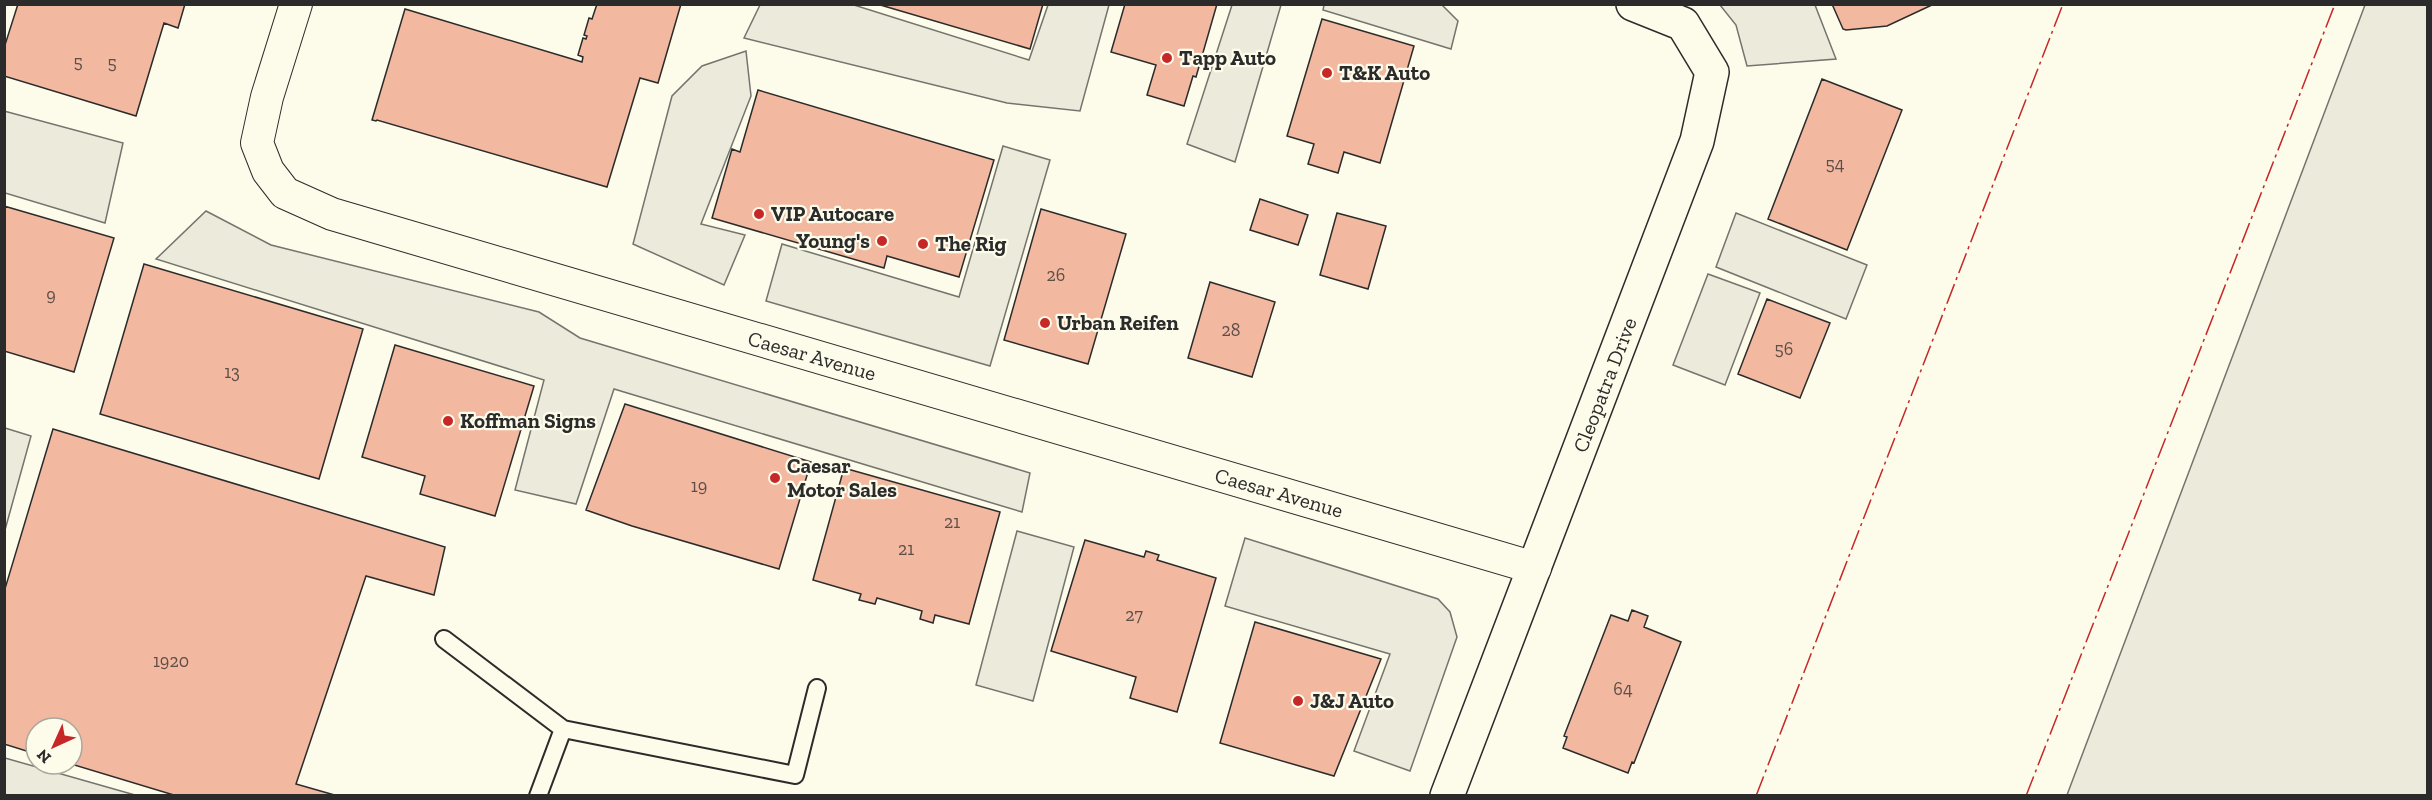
<svg xmlns="http://www.w3.org/2000/svg" width="2432" height="800" viewBox="0 0 2432 800" font-family="'Zilla Slab',serif">
  <style>
    .green { fill: #ecebdb; stroke: #74746e; stroke-width: 1.5 }
    .parking { fill: #eceadb; stroke: #74746e; stroke-width: 1.5 }
    .building { fill: #f2b8a0; stroke: #2b2b2b; stroke-width: 1.5 }
    .lines { fill: none; stroke-linecap: round; stroke-linejoin: round }
    .lane-casing { stroke: #2b2b2b; stroke-width: 20 }
    .street-casing { stroke: #2b2b2b; stroke-width: 34 }
    .secondary-casing { stroke: #2b2b2b; stroke-width: 36 }
    .lane { stroke: #fdfbea; stroke-width: 16 }
    .street { stroke: #fdfbea; stroke-width: 32 }
    .secondary { stroke: #fdfbea; stroke-width: 33 }
    .power { stroke: #c62828; stroke-width: 1.5; stroke-dasharray: 21 4.5 3 4.5; stroke-linecap: butt }
    .poi-dot { fill: #c62828; stroke: #fdfbea; stroke-width: 2 }
    .labels { text-anchor: middle; stroke-width: 4.5; stroke-linejoin: round; paint-order: stroke }
    .number-label { font-size: 18px; fill: #5d4e48 }
    .poi-label { font-size: 21px; font-weight: bold; fill: #2b2b2b; stroke: #fdfbea; text-anchor: start }
    .street-label { font-size: 21px; fill: #2b2b2b; stroke: #fdfbea }
  </style>
  <rect width="100%" height="100%" fill="#fdfbea"/>
  <path class="green" d="M2365,5h62v790h-360z"/>
  <path class="parking" d="M760,5h94l175,55 19,-55h61l-29,106 -73,-8 -263,-65z
    M1232,5h49l-46,157 -48,-18z
    M1324,5h118l16,16 -7,28 -128,-39z
    M1720,5h95l21,54 -89,7 -11,-41z
    M746,51l5,45 -50,128 44,11 -21,50 -91,-41 39,-148 30,-30z
    M4,111l119,32 -18,80 -100,-30z
    M1003,146l47,14 -60,206 -224,-65 16,-57 177,53z
    M206,211l65,34 268,67 41,26 450,135 -8,39 -408,-123 -38,115 -61,-14 29,-110 -388,-121z
    M1736,213l131,52 -21,54 -130,-52z
    M1708,274l52,19 -35,92 -52,-20z
    M5,428l26,8 -26,94 -1,-102z
    M1017,531l57,16 -41,154 -57,-16z
    M1245,538l193,61 12,13 7,25 -47,134 -56,-20 36,-97 -165,-48z
    M4,758h1l130,37h-130z"/>
  <path class="building" d="M18,4h167l-7,24 -14,-5 -28,93 -132,-40v-28z
    M597,4h84l-23,79 -18,-5 -33,109 -230,-67 -1,1 -4,-1 33,-111 177,53 1,-5 -5,-2 5,-17 3,1 1,-3 -3,-1 5,-17 3,1z
    M877,4h166l-13,45z
    M1125,4h92l-21,73 -3,-1 -9,30 -37,-11 9,-30 -45,-13z
    M1832,4h102l-47,22 -41,4 -3,-1z
    M1322,19l92,27 -34,117 -36,-11 -6,21 -30,-9 6,-20 -27,-8z
    M1822,79l80,31 -55,140 -79,-31z
    M758,90l236,70 -35,117 -72,-21 -3,12 -172,-50 20,-69 8,3z
    M1260,199l48,16 -10,30 -48,-15z
    M4,206l110,32 -40,134 -70,-21z
    M1041,209l85,25 -38,130 -84,-24z
    M1337,213l49,13 -18,63 -48,-14z
    M144,264l219,65 -44,150 -219,-65z
    M1210,282l65,20 -23,75 -64,-19z
    M1767,299l63,24 -30,75 -62,-24z
    M395,345l139,41 -39,130 -75,-22 5,-18 -63,-19z
    M625,404l186,58 -32,107 -147,-43 -46,-16z
    M53,429l392,118 -11,48 -68,-19 -70,208 42,12h-161l-106,-32 1,-36h-36v26l-32,-10v-152z
    M844,468l156,44 -31,112 -34,-9 -2,8 -13,-4 2,-8 -45,-13 -2,6 -16,-4 2,-6 -48,-14z
    M1085,540l59,17 2,-6 13,4 -2,5 59,18 -39,134 -47,-14 6,-21 -85,-26z
    M1632,610l16,6 -4,11 37,15 -47,121 -2,-1 -4,11 -65,-25 4,-11 -3,-1 47,-121 17,6z
    M1255,622l126,37 -47,117 -114,-33z"/>
  <g class="lines">
    <defs>
      <path id="lane" d="M444,639l119,90 -25,67
        M563,729l232,46 22,-87"/>
      <path id="street" d="M296,4l-29,93 -10,46 11,28 17,22 47,21 1203,354"/>
      <path id="secondary" d="M1447,796l250,-655 15,-69 -29,-48 -50,-20"/>
    </defs>
    <use href="#lane" class="lane-casing"/>
    <use href="#street" class="street-casing"/>
    <use href="#secondary" class="secondary-casing"/>
    <use href="#lane" class="lane"/>
    <use href="#street" class="street"/>
    <use href="#secondary" class="secondary"/>
    <path class="power" d="M1756,796l307,-792
      M2026,796l309,-792"/>
  </g>
  <g class="poi-dot">
    <circle cx="1167" cy="58" r="6"/>
    <circle cx="1327" cy="73" r="6"/>
    <circle cx="759" cy="214" r="6"/>
    <circle cx="882" cy="241" r="6"/>
    <circle cx="923" cy="244" r="6"/>
    <circle cx="1045" cy="323" r="6"/>
    <circle cx="448" cy="421" r="6"/>
    <circle cx="775" cy="478" r="6"/>
    <circle cx="1298" cy="701" r="6"/>
  </g>
  <g class="labels">
    <g class="number-label">
      <text x="78" y="68">5</text>
      <text x="112" y="69">5</text>
      <text x="1835" y="170">54</text>
      <text x="1056" y="281">26</text>
      <text x="51" y="301">9</text>
      <text x="1231" y="336">28</text>
      <text x="1784" y="355">56</text>
      <text x="232" y="378">13</text>
      <text x="699" y="492">19</text>
      <text x="952" y="528">21</text>
      <text x="906" y="555">21</text>
      <text x="1134" y="621">27</text>
      <text x="171" y="667">1920</text>
      <text x="1623" y="695">64</text>
    </g>
    <g class="poi-label">
      <text x="1179" y="65">Tapp Auto</text>
      <text x="1339" y="80">T&amp;K Auto</text>
      <text x="771" y="221">VIP Autocare</text>
      <text x="870" y="248" text-anchor="end">Young's</text>
      <text x="935" y="251">The Rig</text>
      <text x="1057" y="330">Urban Reifen</text>
      <text x="460" y="428">Koffman Signs</text>
      <text x="787" y="473">Caesar<tspan x="787" dy="24">Motor Sales</tspan></text>
      <text x="1310" y="708">J&amp;J Auto</text>
    </g>
    <g class="street-label">
      <text transform="translate(812 356) rotate(16)" y="7">Caesar Avenue</text>
      <text transform="translate(1605 385) rotate(-69)" y="7">Cleopatra Drive</text>
      <text transform="translate(1279 493) rotate(16)" y="7">Caesar Avenue</text>
    </g>
  </g>
  <rect width="2432" height="800" fill="none" stroke="#2b2b2b" stroke-width="12"/>
  <g transform="translate(54 746) rotate(225)"><circle r="28" fill="#fdfbea" stroke="#a9a89e" stroke-width="1.5"/>
  <path d="M0-4.5L10 22L0 15L-10 22Z" fill="#c62828"/>
  <text y="-9" font-size="16" font-weight="bold" text-anchor="middle" fill="#2b2b2b">N</text>
  </g>
</svg>
